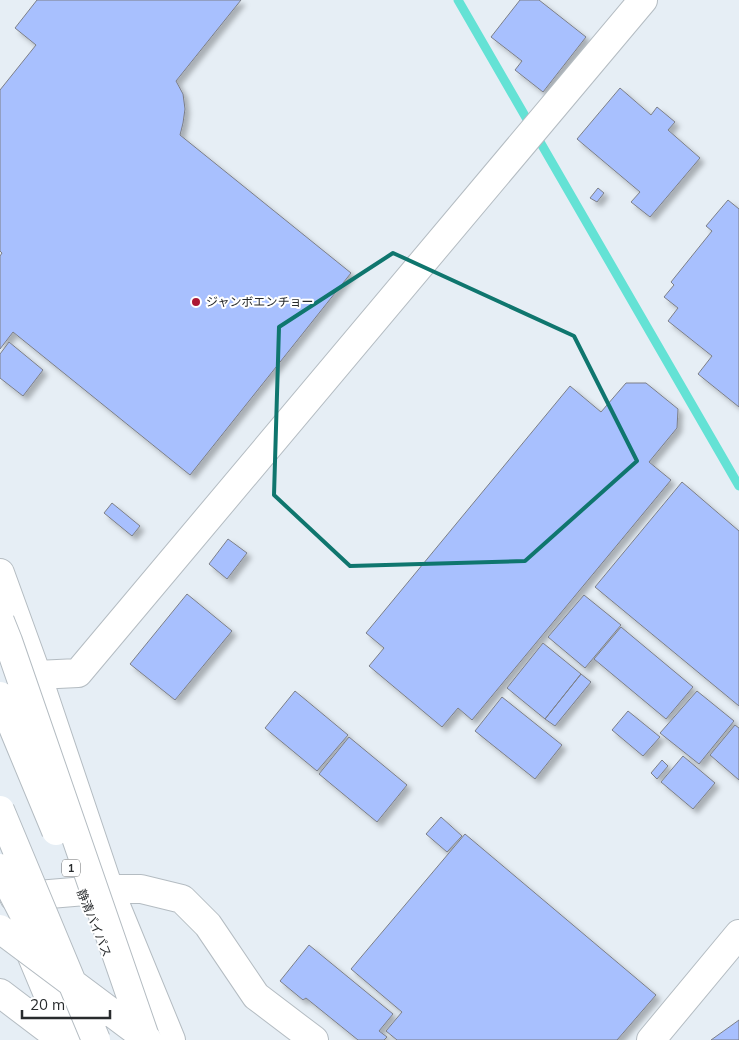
<svg xmlns="http://www.w3.org/2000/svg" width="739" height="1040" viewBox="0 0 739 1040" font-family="Mulish,'Noto Sans JP',sans-serif">
  <style>
    .lines { fill: none; stroke-linecap: round; stroke-linejoin: round }
    .stream { stroke: #64e2d5; stroke-width: 9 }
    .building { fill: #a8c0fe; stroke: #7c7f87; filter: url(#shadow) }
    .minor-casing { stroke: #b4bcc2; stroke-width: 30 }
    .highway-casing { stroke: #b4bcc2; stroke-width: 30 }
    .minor { stroke: #fff; stroke-width: 28 }
    .highway { stroke: #fff; stroke-width: 28 }
    .highway-bridge-casing { stroke: #b4bcc2; stroke-width: 30; stroke-linecap: butt }
    .highway-bridge { stroke: #fff; stroke-width: 28 }
    .marked { fill: none; stroke: #0f766e; stroke-width: 4; stroke-linejoin: round }
    .poi-dot { fill: #ac1735; stroke: #fff; stroke-width: 2 }
    .labels { text-anchor: middle; stroke-width: 4; stroke-linejoin: round; paint-order: stroke }
    .shield { fill: #fff; stroke: #686b6c; stroke-width: 1 }
    .shield-label { font-size: 11px; font-weight: bold; fill: #282b2d }
    .poi-label { font-size: 12px; fill: #282b2d; stroke: #fff; text-anchor: start }
    .street-label { font-size: 12px; fill: #282b2d; stroke: #fff }
  </style>
  <defs>
    <filter id="shadow"><feDropShadow dx="4.5" dy="4.5" stdDeviation="2.5" flood-color="#0004"/></filter>
  </defs>
  <rect width="100%" height="100%" fill="#e6eef5"/>
  <g class="lines">
    <path class="stream" d="M458,0l281,486"/>
  </g>
  <path class="building" d="M37,0h204l-65,81 7,13 2,15 -2,14 -3,12 171,138 -161,202 -177,-143 -13,17v-93l2,-3 -2,-2v-161l36,-45 -21,-17z
    M520,0h19l47,37 -43,55 -28,-22 7,-9 -31,-24z
    M620,88l31,27 6,-8 18,15 -7,8 32,28 -50,59 -19,-15 9,-10 -63,-53z
    M598,188l6,5 -7,9 -7,-4z
    M728,200l11,9v198l-41,-33 14,-18 -44,-35 10,-13 -14,-11 10,-12 -3,-3 41,-51 -6,-5z
    M9,342l34,28 -20,26 -23,-18v-24z
    M626,383h20l32,26 -1,19 -28,34 22,18 -199,240 -14,-12 -16,19 -73,-61 15,-18 -18,-15 204,-247 31,26z
    M682,482l57,49v175l-144,-119z
    M112,503l28,23 -8,10 -28,-23z
    M228,539l19,14 -20,26 -18,-15z
    M187,594l45,37 -57,69 -45,-36z
    M584,595l37,30 -36,43 -37,-31z
    M621,627l72,60 -27,32 -72,-60z
    M543,643l38,31 -36,45 -38,-31z
    M581,674l10,8 -36,44 -10,-7z
    M295,691l53,44 -31,36 -52,-43z
    M697,691l37,30 -35,43 -39,-31z
    M502,697l60,48 -27,34 -60,-48z
    M628,711l32,26 -17,19 -31,-26z
    M735,725l4,3v52l-29,-25z
    M349,737l58,48 -30,37 -58,-48z
    M683,756l32,27 -22,26 -32,-27z
    M662,760l6,6 -11,13 -6,-6z
    M441,817l21,19 -15,16 -21,-18z
    M465,834l191,161 -39,45h-220l-11,-9 16,-19 -51,-43z
    M309,945l84,69 -14,17 8,6 -3,3h-26l-52,-42 -3,2 -23,-19z
    M739,1020v20h-28z"/>
  <g class="lines">
    <defs>
      <path id="minor" d="M37,675l41,-2 565,-673
        M14,897l95,-8h32l41,10 26,26 48,71 58,44
        M651,1040l88,-106"/>
      <path id="highway" d="M0,573l37,102 72,214 62,151
        M26,942l41,98
        M0,993l62,47"/>
    </defs>
    <use href="#minor" class="minor-casing"/>
    <use href="#highway" class="highway-casing"/>
    <use href="#minor" class="minor"/>
    <use href="#highway" class="highway"/>
    <defs>
      <path id="highway-bridge" d="M0,621l8,20 138,399
        M0,696l56,135
        M0,810l96,230
        M0,868l32,62
        M0,929l147,110"/>
    </defs>
    <use href="#highway-bridge" class="highway-bridge-casing"/>
    <use href="#highway-bridge" class="highway-bridge"/>
  </g>
  <path class="marked" d="M393,253l181,83 63,125 -112,100 -175,5 -76,-71 5,-168z"/>
  <circle class="poi-dot" cx="196" cy="302" r="5"/>
  <g class="labels">
    <rect class="shield" x="62" y="859.5" width="18" height="17" rx="4"/>
    <g class="shield-label">
      <text x="71" y="872">1</text>
    </g>
    <g class="poi-label">
      <text x="206" y="306">ジャンボエンチョー</text>
    </g>
    <g class="street-label">
      <text transform="translate(94 923) rotate(68)" y="4">静清バイパス</text>
    </g>
  </g>
  <path d="M22 1010v8h88v-8" fill="none" stroke="#282b2d" stroke-width="2.5"/>
  <text x="30" y="1010" font-size="15" fill="#282b2d" stroke="#ffffff" stroke-width="4" paint-order="stroke">20 m</text>
</svg>
